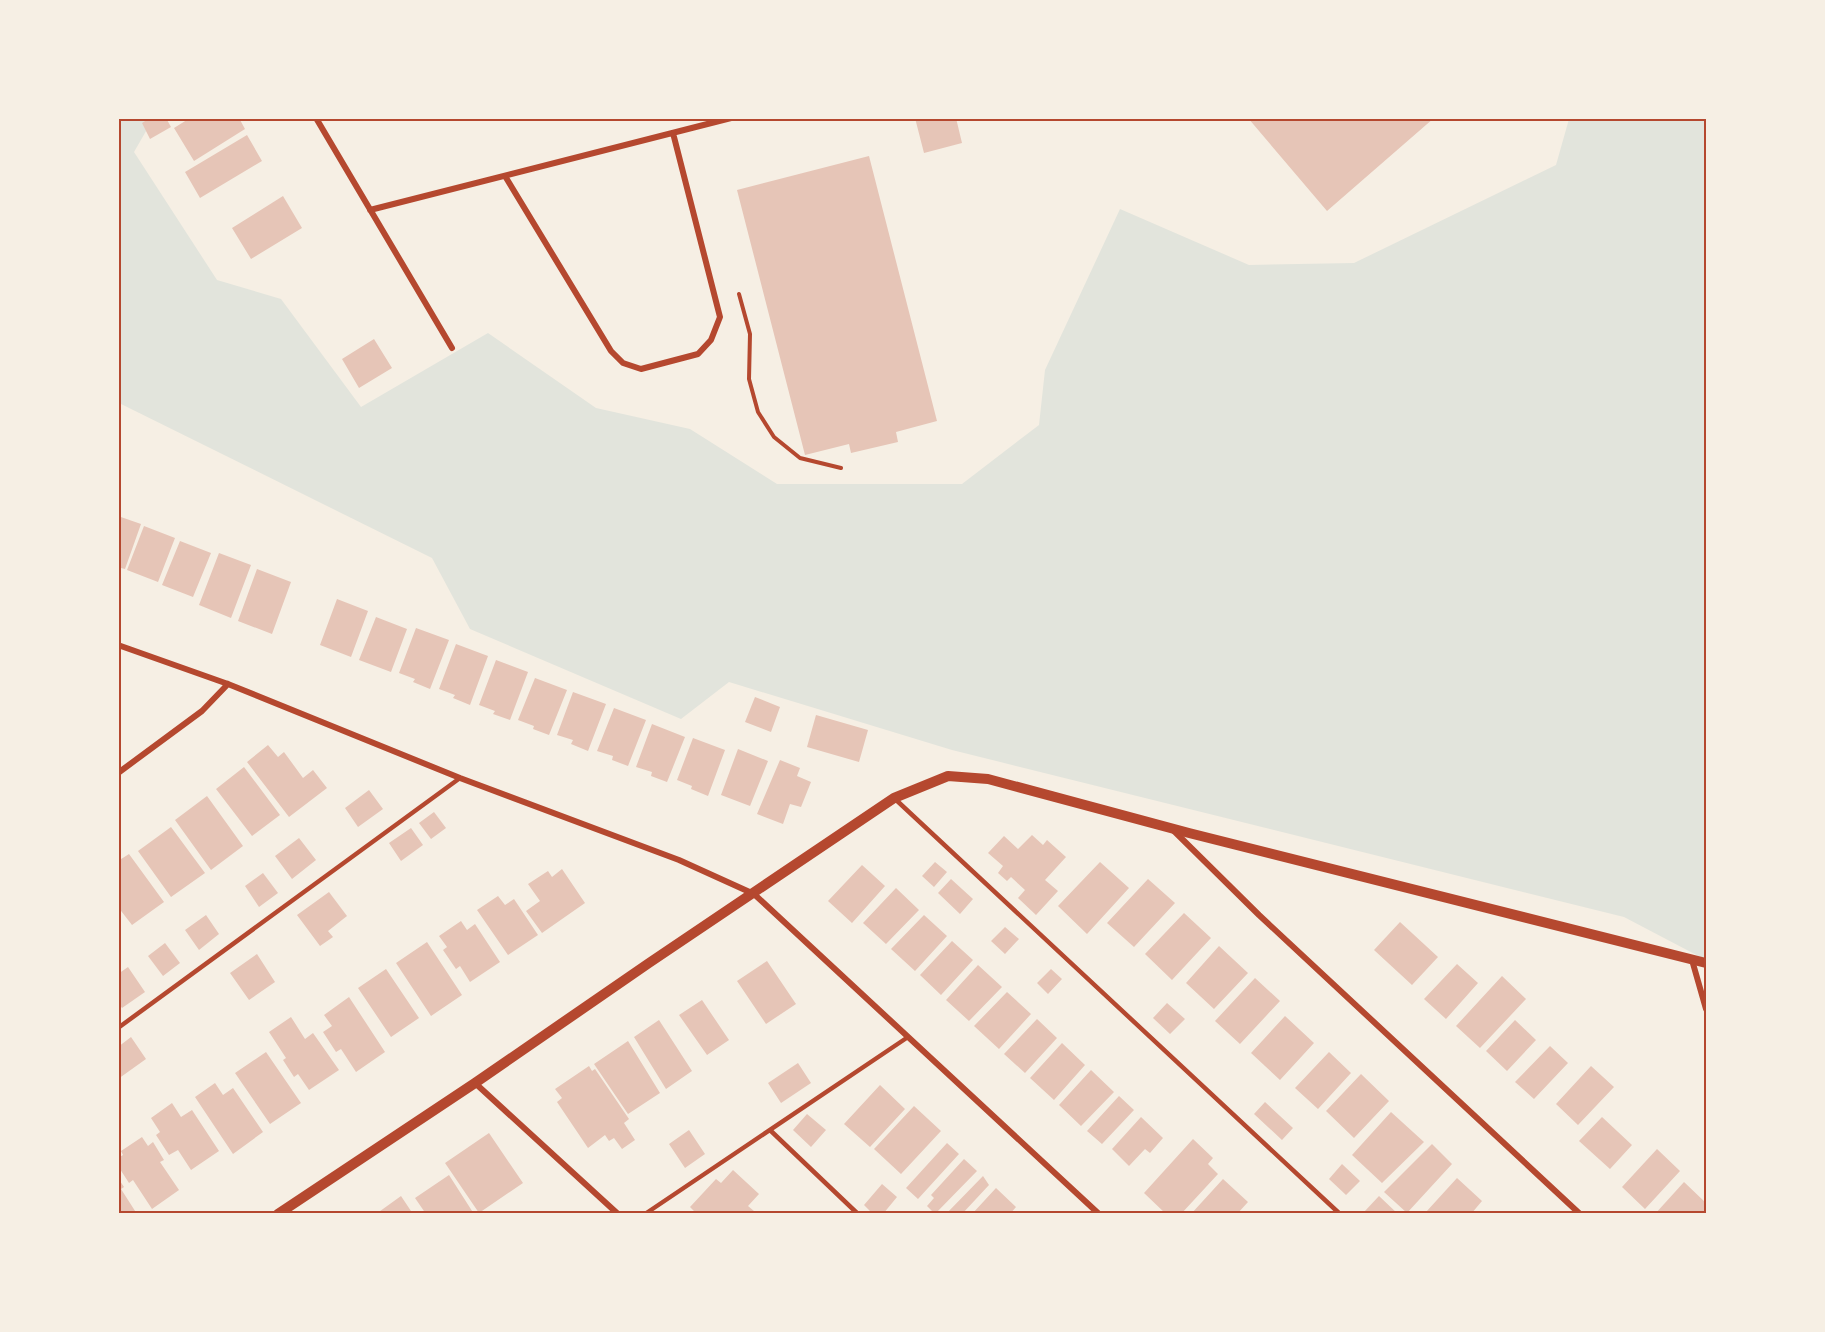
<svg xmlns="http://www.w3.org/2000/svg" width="1825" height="1332" viewBox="0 0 1825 1332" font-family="'Libre Baskerville',serif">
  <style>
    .green { fill: #e2e4dc }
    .building { fill: #e6c5b7 }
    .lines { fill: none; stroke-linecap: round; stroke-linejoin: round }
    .path { stroke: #b5482f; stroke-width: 4 }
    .service { stroke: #b5482f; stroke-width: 4.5 }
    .minor { stroke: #b5482f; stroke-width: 6 }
    .tertiary { stroke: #b5482f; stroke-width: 10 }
    .neatline { fill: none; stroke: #b5482f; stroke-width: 2 }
  </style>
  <rect width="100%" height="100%" fill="#f6efe4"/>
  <path class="green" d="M118,119h35l-19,33 83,128 64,19 80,108 127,-74 108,75 94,21 87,55h185l77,-59 6,-55 75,-161 129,56 105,-2 202,-98 13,-46h137v841l-82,-43 -672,-167 -223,-68 -48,37 -211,-90 -38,-71 -313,-155z"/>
  <path class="building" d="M150,118h16l5,9 -21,12 -8,-16z
    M190,118h49l6,11 -51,32 -20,-33z
    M915,118h41l6,25 -38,10z
    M1248,118h186l-107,93z
    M247,135l15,26 -62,37 -15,-26z
    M869,156l68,265 -41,11 2,10 -47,11 -2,-9 -44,11 -68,-265z
    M283,196l19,32 -51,31 -19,-31z
    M374,339l18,29 -33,20 -17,-29z
    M118,516l23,8 -16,45 -4,-1 -2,7z
    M144,526l31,12 -17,44 -31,-12z
    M180,541l31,12 -18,44 -31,-12z
    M219,553l32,12 -20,53 -32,-13z
    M257,569l34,13 -19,52 -34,-13z
    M337,599l31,12 -17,46 -31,-12z
    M376,617l31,12 -16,43 -32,-12z
    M416,628l33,12 -19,49 -17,-7 2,-3 -16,-6z
    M456,644l32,12 -18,49 -17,-7 2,-3 -16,-6z
    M496,660l32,12 -18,48 -17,-6 2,-3 -16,-6z
    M535,678l32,12 -18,45 -16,-6 1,-3 -16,-6z
    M573,692l33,12 -18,47 -17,-7 2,-4 -16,-5z
    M755,697l25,10 -9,25 -26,-10z
    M614,708l32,12 -18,46 -16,-6 1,-4 -16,-5z
    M816,715l52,15 -9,32 -52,-15z
    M652,724l33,13 -18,45 -16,-6 1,-4 -16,-5z
    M693,738l32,12 -17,46 -17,-7 1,-3 -15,-6z
    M268,745l10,12 6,-5 19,26 10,-8 14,18 -38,29 -42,-55z
    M738,749l30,12 -18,45 -29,-11z
    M780,760l20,8 -3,8 14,6 -10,25 -11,-3 -7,20 -26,-10z
    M244,767l36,48 -28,21 -36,-47z
    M369,790l14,19 -25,18 -13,-19z
    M207,796l36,50 -32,24 -36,-50z
    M434,812l12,16 -15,11 -12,-16z
    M171,827l34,46 -34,24 -33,-46z
    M411,828l12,17 -22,16 -12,-18z
    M1032,835l11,10 4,-5 19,17 -21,23 13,11 -22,24 -18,-17 7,-8 -14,-13 -4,4 -9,-8 5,-7 -15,-13 16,-17 14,13z
    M299,838l17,22 -24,19 -17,-23z
    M129,854l35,48 -32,23 -14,-18v-46z
    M935,862l12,10 -13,15 -12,-11z
    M1100,862l29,26 -42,46 -29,-28z
    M862,865l23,21 -33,37 -24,-22z
    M562,869l23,34 -43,30 -16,-22 14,-10 -12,-17 20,-13 4,6z
    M263,873l15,20 -19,14 -14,-21z
    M951,879l22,20 -13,15 -22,-21z
    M1148,879l27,24 -41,44 -27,-24z
    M896,888l23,22 -33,34 -23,-21z
    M329,892l18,24 -19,15 5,6 -13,9 -23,-31z
    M498,896l7,9 9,-6 24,36 -30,20 -31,-45z
    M1184,913l27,25 -39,42 -27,-26z
    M206,915l13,19 -20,16 -14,-20z
    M924,915l23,21 -32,35 -24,-22z
    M461,921l6,9 8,-6 25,38 -30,20 -10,-16 -4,3 -13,-19 4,-3 -8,-11z
    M1400,922l38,35 -26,28 -38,-35z
    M1005,927l14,12 -14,15 -14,-13z
    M952,941l21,19 -32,35 -21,-20z
    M427,942l35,53 -31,21 -35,-53z
    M165,943l15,20 -17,13 -15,-20z
    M1219,946l29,27 -34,36 -28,-26z
    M257,954l18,28 -26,18 -19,-27z
    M767,961l29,43 -30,20 -29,-43z
    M1457,964l21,19 -32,36 -22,-20z
    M978,965l24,22 -33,34 -23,-21z
    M128,967l17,25 -23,16 -4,-5v-29z
    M386,969l33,49 -28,19 -33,-49z
    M1051,969l11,10 -14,15 -11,-11z
    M1502,976l24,23 -46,49 -24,-22z
    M1255,978l25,23 -40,43 -25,-23z
    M1007,992l24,22 -32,35 -25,-23z
    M349,997l36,55 -29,20 -15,-23 -5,3 -13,-20 9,-6 -8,-11z
    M702,1000l27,40 -22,15 -28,-40z
    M1167,1003l18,16 -15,15 -17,-16z
    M1285,1016l29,27 -34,37 -29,-27z
    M291,1017l14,22 8,-6 26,37 -30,20 -11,-16 -4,3 -11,-17 3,-2 -17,-26z
    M1037,1019l20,19 -32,35 -21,-19z
    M659,1020l33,51 -26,18 -32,-52z
    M1515,1020l21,20 -29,31 -21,-20z
    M131,1037l15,22 -28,20v-32z
    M628,1041l32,52 -32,21 -34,-50z
    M1062,1043l23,22 -31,35 -24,-22z
    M1550,1046l18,17 -34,36 -19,-17z
    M266,1052l35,51 -31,21 -35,-51z
    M1329,1052l22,21 -33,36 -23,-21z
    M798,1063l13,20 -30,20 -13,-20z
    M589,1066l3,5 3,-2 34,50 -5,4 11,17 -13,9 -8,-11 -5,3 -4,-6 -17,13 -31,-46 5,-4 -7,-9z
    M1591,1066l23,21 -36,38 -22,-21z
    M1091,1070l23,22 -33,34 -22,-21z
    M1361,1074l28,27 -35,37 -28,-27z
    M215,1083l8,12 10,-7 30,44 -30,22 -38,-57z
    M880,1085l25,24 -35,38 -26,-23z
    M1119,1096l15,14 -32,34 -15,-13z
    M1265,1102l28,26 -11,12 -28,-26z
    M172,1103l9,14 11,-7 27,41 -28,19 -13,-20 -9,5 -13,-20 4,-3 -9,-14z
    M914,1106l27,25 -40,43 -27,-25z
    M1391,1112l33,30 -42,41 -30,-28z
    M807,1114l19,16 -15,17 -18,-17z
    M1141,1117l22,21 -13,15 -5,-4 -16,17 -17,-17z
    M1602,1117l30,28 -22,24 -31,-28z
    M689,1130l16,24 -20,14 -16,-24z
    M489,1133l34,50 -44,30 -34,-50z
    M142,1137l6,9 5,-4 11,18 -4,2 19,28 -27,19 -19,-29 -4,3 -11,-17v-8l5,-3 -2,-4z
    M1193,1139l20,19 -5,6 10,10 -37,40h-15l-22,-21z
    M947,1143l12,11 -41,45 -12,-11z
    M1432,1144l20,20 -45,49 -23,-21z
    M1657,1149l23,22 -35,38 -23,-22z
    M964,1159l13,12 -42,43 -8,-8 7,-8 -3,-3z
    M1342,1164l18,17 -14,14 -17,-16z
    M733,1170l26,24 -11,12 6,5 -2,3h-55l-7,-7 26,-28 5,4z
    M449,1175l25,39h-48l-11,-16z
    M983,1176l6,9 -27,29h-16z
    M118,1178l6,9 -3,2 16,25h-19z
    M1457,1178l25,23 -11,13h-43l-2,-2z
    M1223,1179l25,23 -11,12h-46z
    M1684,1182l22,21v11h-51z
    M882,1184l15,13 -14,17h-10l-9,-9z
    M996,1188l20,19 -6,7h-38z
    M401,1196l12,18h-37z
    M1379,1196l19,18h-33l-1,-2z"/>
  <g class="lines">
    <path class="path" d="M739,294l11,40 -1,45 9,33 16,25 26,21 41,10"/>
    <path class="service" d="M894,798l446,416
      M118,1028l342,-250
      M771,1131l87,83
      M645,1214l263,-177"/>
    <path class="minor" d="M316,118l136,230
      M505,176l106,175 12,12 18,6 57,-15 13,-14 9,-23 -47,-184
      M370,210l361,-92
      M118,645l110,39 232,94 219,82 75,34 345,320
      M118,773l84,-62 26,-27
      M1174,831l85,84 321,299
      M1692,960l14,49
      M475,1083l143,131"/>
    <path class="tertiary" d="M278,1214l197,-131 174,-120 245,-165 54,-22 40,3 201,54 517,130"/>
  </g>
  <rect width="1825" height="1332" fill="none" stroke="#f6efe4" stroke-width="240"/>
  <rect x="120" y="120" width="1585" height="1092" class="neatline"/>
</svg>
